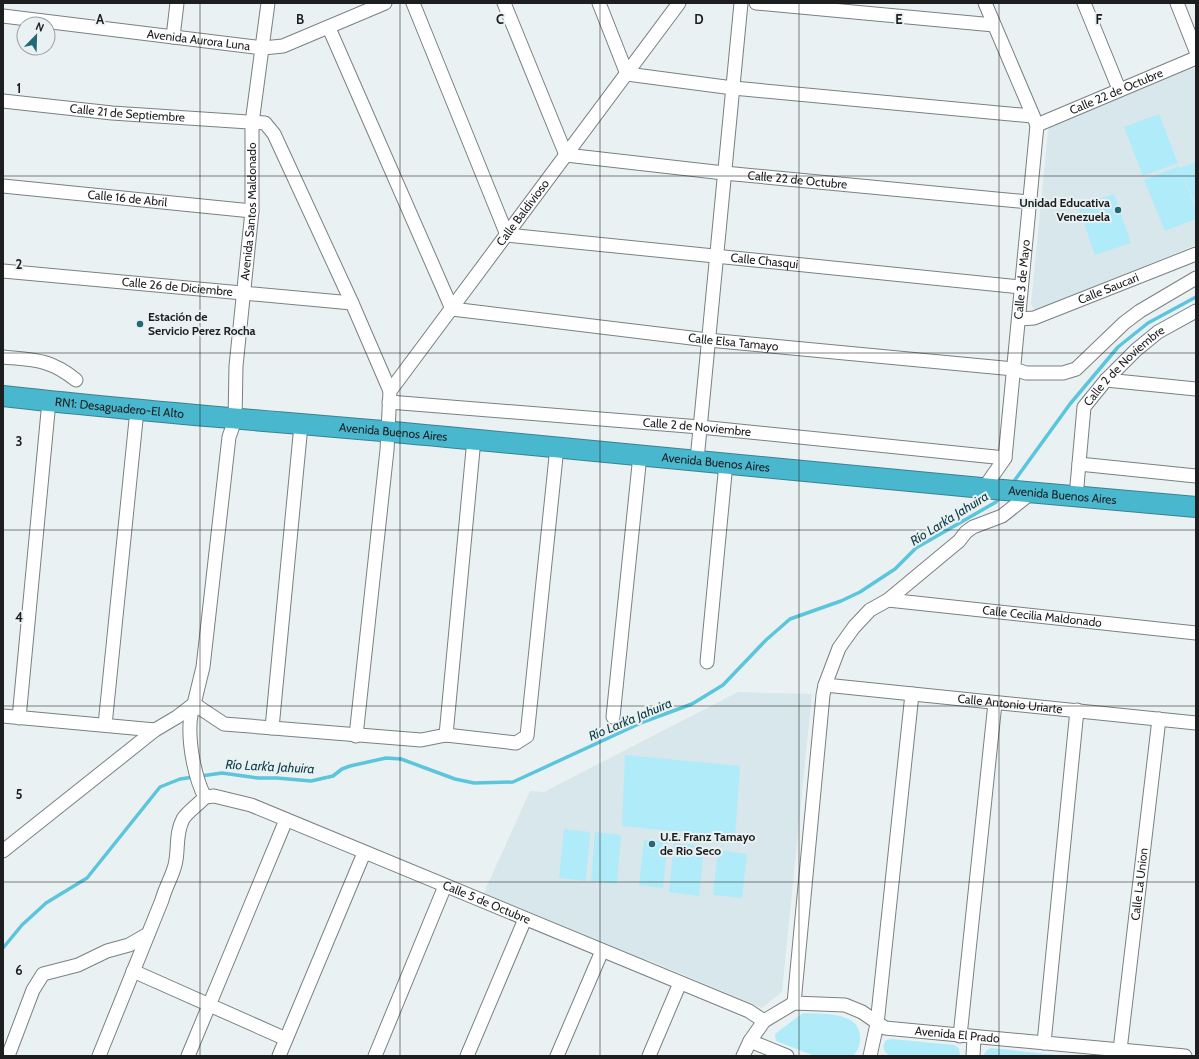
<svg xmlns="http://www.w3.org/2000/svg" width="1199" height="1059" viewBox="0 0 1199 1059" font-family="Cabin,sans-serif">
  <style>
    .built { fill: #d8e7eb }
    .green { fill: #b0ebf9 }
    .lines { fill: none; stroke-linecap: round; stroke-linejoin: round }
    .stream { stroke: #5bc5dc; stroke-width: 3.5 }
    .minor-casing { stroke: #7a8082; stroke-width: 15 }
    .highway-casing { stroke: #398291; stroke-width: 22 }
    .minor { stroke: #fff; stroke-width: 13 }
    .highway { stroke: #49b8cf; stroke-width: 20 }
    .grid { fill: none; stroke: #1c1e1f; stroke-width: 1; stroke-opacity: 0.55 }
    .poi-dot { fill: #216977; stroke: #eaf1f2; stroke-width: 1.5 }
    .labels { text-anchor: middle; stroke-width: 4; stroke-linejoin: round; paint-order: stroke }
    .street-label { font-size: 12px; fill: #1c1e1f; stroke: #eaf1f2 }
    .poi-label { font-size: 12px; font-weight: bold; fill: #1c1e1f; stroke: #eaf1f2; text-anchor: start }
    .water-label { font-size: 13px; font-style: italic; fill: #0f404a; stroke: #eaf1f2 }
    .grid-label { font-size: 13px; text-anchor: middle; font-weight: bold; fill: #1c1e1f; stroke: #eaf1f2; stroke-width: 4; stroke-linejoin: round; paint-order: stroke }
  </style>
  <rect width="100%" height="100%" fill="#eaf1f2"/>
  <path class="built" d="M1193,67l3,7v171l-157,64h-5l-3,-5 17,-173 1,-4z
    M738,692l74,2 -30,298 -20,16 -116,-49 -1,3 -162,-67 47,-104 14,1z"/>
  <path class="green" d="M1159,114l19,49 -35,13 -19,-49z
    M1196,162v44l-16,-38z
    M1179,166l17,43v10l-31,12 -21,-51z
    M1114,194l17,49 -36,12 -17,-49z
    M625,755l115,11 -5,71 -113,-11z
    M564,829l26,3 -4,49 -27,-3z
    M595,832l26,3 -4,49 -26,-3z
    M644,840l24,2 -5,46 -24,-3z
    M674,843l30,3 -5,50 -30,-4z
    M718,850l29,4 -5,44 -29,-3z
    M803,1013c19,1 59,-2 57,26 0,6 -2,12 -7,17h-38l-39,-15 -1,-7z
    M892,1039l62,6 5,3 1,8h-70l-5,-4 -2,-6 3,-6z
    M991,1048l76,8h-84l3,-5z"/>
  <g class="lines">
    <path class="stream" d="M1012,484l58,-80 48,-57 30,-24 48,-26
      M3,948l19,-23 24,-22 41,-25 73,-91 20,-8 42,-6 36,5h19l34,3 22,-5 9,-7 8,-3 36,-8 15,1 54,20 19,4 39,-1 130,-60 49,-18 31,-19 43,-45 24,-21 51,-18 19,-9 35,-23 21,-21 80,-46 5,-6"/>
    <defs>
      <g id="minor">
        <path id="s1" d="M413,3l94,232 514,52"/>
        <path id="s2" d="M504,3l62,152 158,18 305,29"/>
        <path d="M599,3l28,71 106,14 299,28"/>
        <path d="M756,3l238,22"/>
        <path d="M1084,3l35,86"/>
        <path d="M1177,3l19,48"/>
        <path id="s3" d="M3,16l260,32 20,-2 102,-43"/>
        <path id="s4" d="M329,28l123,281 256,31 306,29 12,4h37l13,-4 48,-46 16,-12 56,-33"/>
        <path d="M173,37l4,-34"/>
        <path id="s5" d="M3,101l109,12 153,10 9,11 78,169 38,88"/>
        <path id="s6" d="M1037,125l159,-67"/>
        <path id="s7" d="M3,186l249,25"/>
        <path id="s8" d="M3,271l349,32"/>
        <path id="s9" d="M1019,319l15,-1 162,-64"/>
        <path d="M3,357c32,3 47,2 73,23"/>
        <path d="M1106,380l90,9"/>
        <path id="s10" d="M389,402l311,25 305,31"/>
        <path d="M697,460l44,-457"/>
        <path d="M1079,464l117,12"/>
        <path id="s11" d="M984,488l21,-30 32,-333 -52,-122"/>
        <path id="s12" d="M1076,497l8,-90 22,-27 30,-30 22,-18 38,-21"/>
        <path id="s13" d="M888,600l308,33"/>
        <path d="M707,662l19,-199"/>
        <path id="s14" d="M825,685l371,38"/>
        <path d="M3,716l152,14"/>
        <path d="M613,717l27,-262"/>
        <path d="M19,718l30,-317"/>
        <path d="M105,725l32,-315"/>
        <path d="M272,728l29,-303"/>
        <path d="M446,735l28,-296"/>
        <path id="s15" d="M356,736l31,-286 3,-59 289,-388"/>
        <path d="M205,797c-10,-18 -16,-51 -15,-72 0,-7 2,-15 4,-21l30,20 197,16 25,-5 70,8 11,-7 30,-289"/>
        <path id="s16" d="M205,797l9,-1 37,9 498,206 15,10"/>
        <path id="s17" d="M3,851l152,-121 22,-13 17,-13 9,-37 26,-230 6,-17 1,-54 16,-155v-88l16,-120"/>
        <path d="M133,971l153,68"/>
        <path d="M794,1003l29,-308 2,-10 14,-37 15,-21 16,-17 18,-10 71,-59 7,-9 7,-5 29,-11 29,-23"/>
        <path d="M960,1036l35,-333"/>
        <path d="M750,1041l37,15"/>
        <path d="M1044,1043l33,-333"/>
        <path id="s18" d="M1120,1050l39,-331"/>
        <path d="M8,1056l25,-66 10,-16 35,-9 29,-14 22,-6 19,-11"/>
        <path d="M99,1056l63,-156c3,-12 10,-23 13,-35 4,-15 0,-31 8,-46 5,-8 15,-14 22,-22"/>
        <path d="M188,1056l98,-236"/>
        <path d="M279,1056l85,-203"/>
        <path d="M375,1056l70,-170"/>
        <path d="M467,1056l58,-137"/>
        <path d="M557,1056l45,-105"/>
        <path d="M649,1056l31,-73"/>
        <path id="s19" d="M743,1056l7,-15 14,-20 30,-18 51,2 17,7 23,16 300,28"/>
        <path d="M870,1056l7,-32 35,-330"/>
        <path d="M973,1056l1,-18"/>
      </g>
      <g id="highway">
        <path id="s20" d="M3,396c148,17 296,27 444,41 249,23 499,49 749,70"/>
      </g>
    </defs>
    <use href="#minor" class="minor-casing"/>
    <use href="#highway" class="highway-casing"/>
    <use href="#minor" class="minor"/>
    <use href="#highway" class="highway"/>
  </g>
  <path class="grid" d="M200,3v1053M400,3v1053M600,3v1053M799,3v1053M999,3v1053M3,176h1193M3,353h1193M3,530h1193M3,706h1193M3,882h1193"/>
  <g class="poi-dot">
    <circle cx="1118" cy="210" r="4"/>
    <circle cx="140" cy="324" r="4"/>
    <circle cx="652" cy="844" r="4"/>
  </g>
  <g class="labels">
    <g class="street-label">
      <text dy="4" stroke="none"><textPath href="#s3" startOffset="197">Avenida Aurora Luna</textPath></text>
      <text dy="4" stroke="none"><textPath href="#s6" startOffset="86">Calle 22 de Octubre</textPath></text>
      <text dy="4" stroke="none"><textPath href="#s5" startOffset="125">Calle 21 de Septiembre</textPath></text>
      <text dy="4" stroke="none"><textPath href="#s2" startOffset="397">Calle 22 de Octubre</textPath></text>
      <text dy="4" stroke="none"><textPath href="#s7" startOffset="125">Calle 16 de Abril</textPath></text>
      <text dy="4" stroke="none"><textPath href="#s17" startOffset="738">Avenida Santos Maldonado</textPath></text>
      <text dy="4" stroke="none"><textPath href="#s15" startOffset="569">Calle Baldivioso</textPath></text>
      <text dy="4" stroke="none"><textPath href="#s1" startOffset="509">Calle Chasqui</textPath></text>
      <text dy="4" stroke="none"><textPath href="#s11" startOffset="216">Calle 3 de Mayo</textPath></text>
      <text dy="4" stroke="none"><textPath href="#s8" startOffset="175">Calle 26 de Diciembre</textPath></text>
      <text dy="4" stroke="none"><textPath href="#s9" startOffset="95">Calle Saucari</textPath></text>
      <text dy="4" stroke="none"><textPath href="#s4" startOffset="590">Calle Elsa Tamayo</textPath></text>
      <text dy="4" stroke="none"><textPath href="#s12" startOffset="148">Calle 2 de Noviembre</textPath></text>
      <text dy="4" stroke="none"><textPath href="#s20" startOffset="117">RN1: Desaguadero-El Alto</textPath></text>
      <text dy="4" stroke="none"><textPath href="#s10" startOffset="309">Calle 2 de Noviembre</textPath></text>
      <text dy="4" stroke="none"><textPath href="#s20" startOffset="392">Avenida Buenos Aires</textPath></text>
      <text dy="4" stroke="none"><textPath href="#s20" startOffset="716">Avenida Buenos Aires</textPath></text>
      <text dy="4" stroke="none"><textPath href="#s20" startOffset="1064">Avenida Buenos Aires</textPath></text>
      <text dy="4" stroke="none"><textPath href="#s13" startOffset="155">Calle Cecilia Maldonado</textPath></text>
      <text dy="4" stroke="none"><textPath href="#s14" startOffset="186">Calle Antonio Uriarte</textPath></text>
      <text dy="4" stroke="none"><textPath href="#s18" startOffset="167">Calle La Union</textPath></text>
      <text dy="4" stroke="none"><textPath href="#s16" startOffset="302">Calle 5 de Octubre</textPath></text>
      <text dy="4" stroke="none"><textPath href="#s19" startOffset="246">Avenida El Prado</textPath></text>
    </g>
    <g class="poi-label">
      <text x="1110" y="207" text-anchor="end">Unidad Educativa<tspan x="1110" dy="14">Venezuela</tspan></text>
      <text x="148" y="321">Estación de<tspan x="148" dy="14">Servicio Perez Rocha</tspan></text>
      <text x="660" y="841">U.E. Franz Tamayo<tspan x="660" dy="14">de Rio Seco</tspan></text>
    </g>
    <g class="water-label">
      <text transform="translate(949 518) rotate(-32)" y="5">Río Lark’a Jahuira</text>
      <text transform="translate(630 719) rotate(-23)" y="5">Río Lark’a Jahuira</text>
      <text transform="translate(270 766) rotate(3)" y="5">Río Lark’a Jahuira</text>
    </g>
  </g>
  <g class="grid-label">
    <text x="100" y="24">A</text>
    <text x="300" y="24">B</text>
    <text x="500" y="24">C</text>
    <text x="699" y="24">D</text>
    <text x="899" y="24">E</text>
    <text x="1099" y="24">F</text>
    <text x="19" y="93">1</text>
    <text x="19" y="269">2</text>
    <text x="19" y="446">3</text>
    <text x="19" y="622">4</text>
    <text x="19" y="799">5</text>
    <text x="19" y="975">6</text>
  </g>
  <rect width="1199" height="1059" fill="none" stroke="#1c1e1f" stroke-width="8"/>
  <g transform="translate(36 36) rotate(23)"><circle r="19" fill="#eaf1f2" stroke="#989d9e"/>
  <path d="M0-3L7 15L0 10L-7 15Z" fill="#216977"/>
  <text y="-6" font-size="11" font-weight="bold" text-anchor="middle" fill="#1c1e1f">N</text>
  </g>
</svg>
